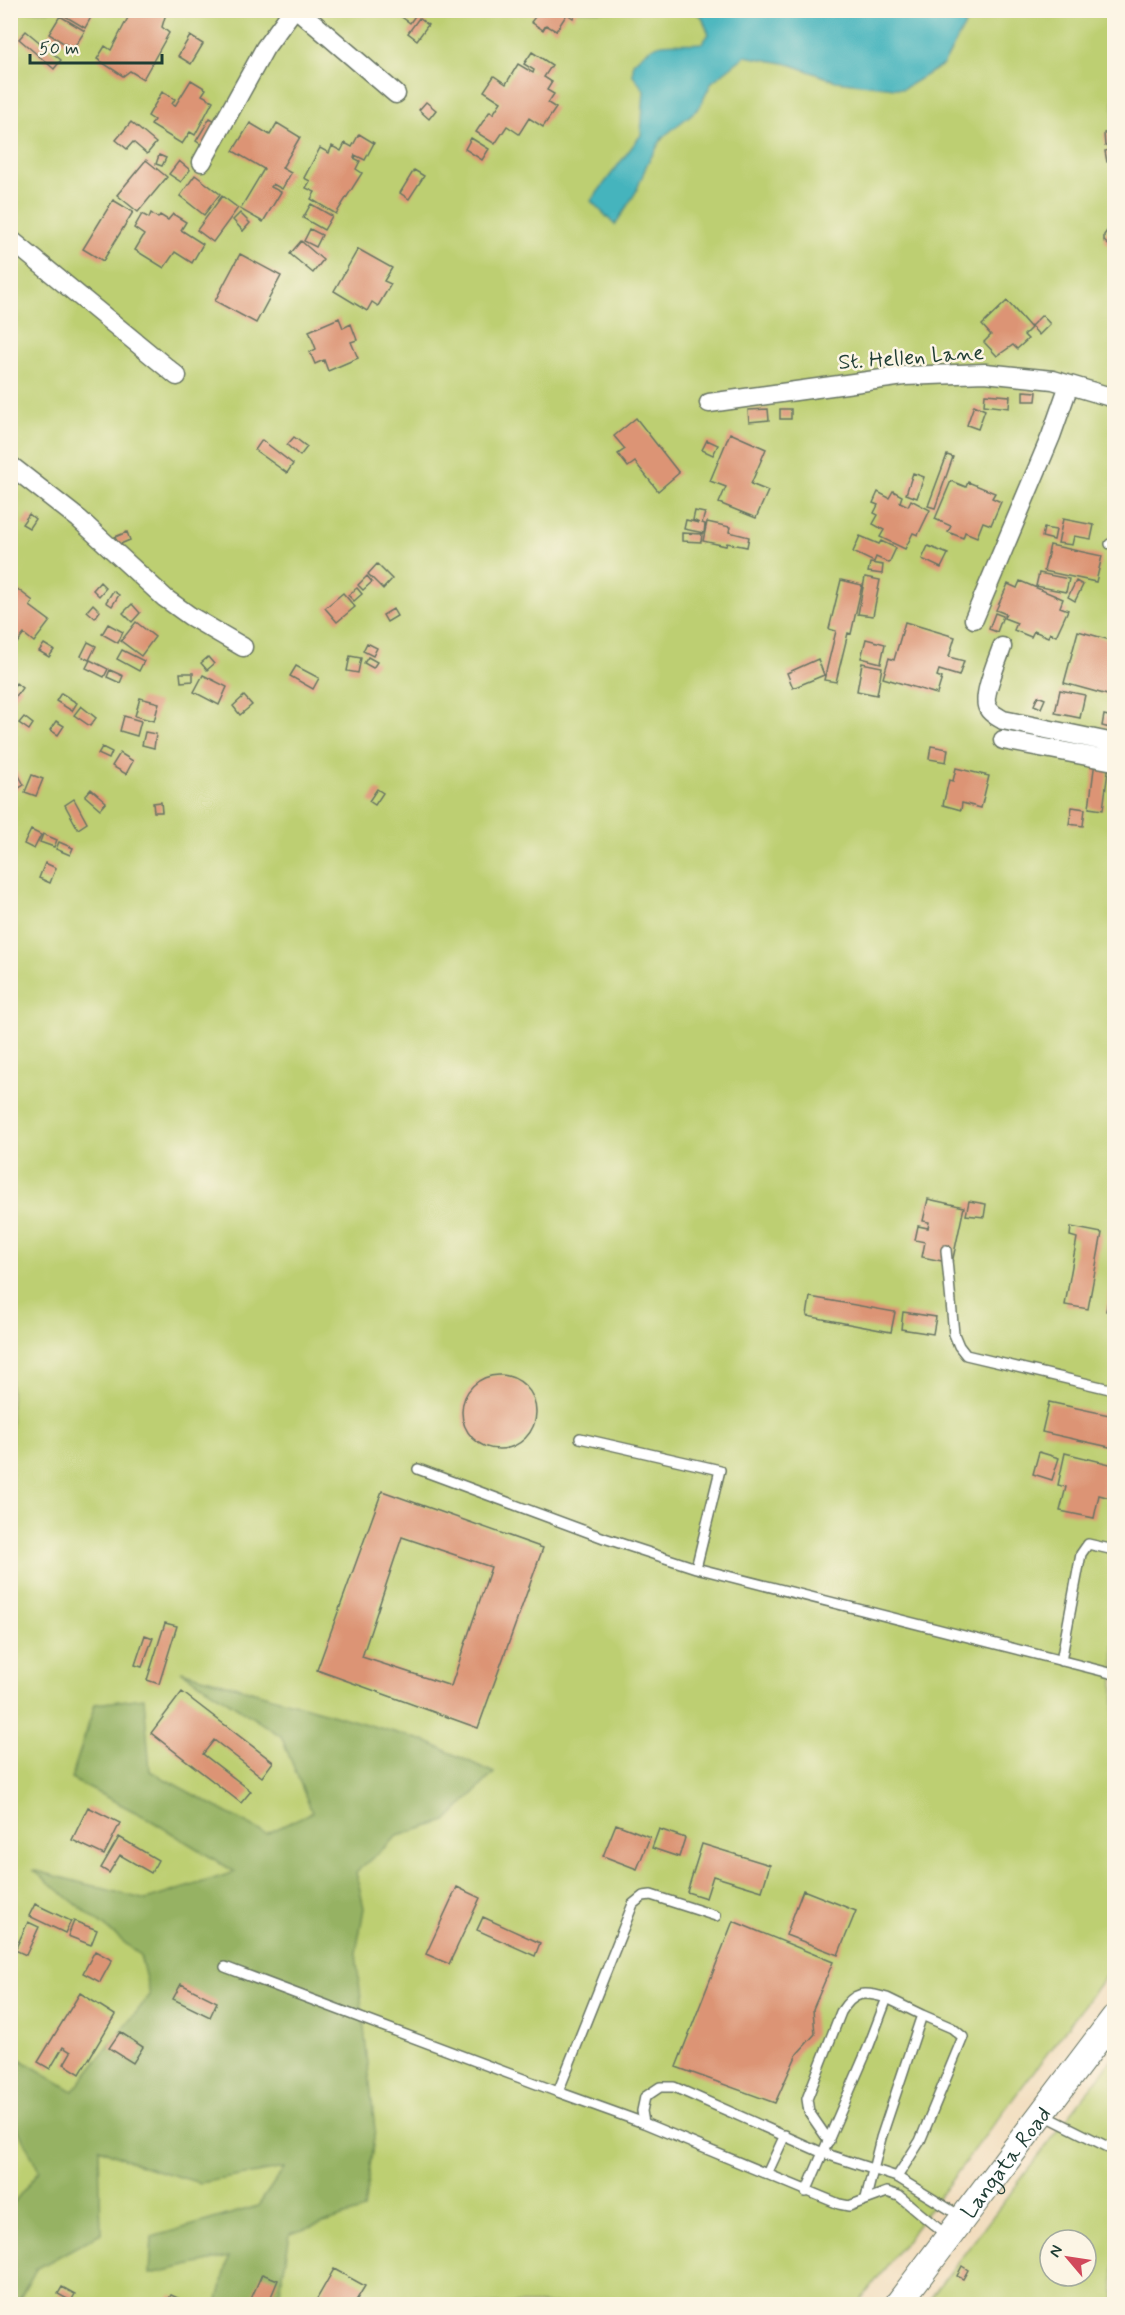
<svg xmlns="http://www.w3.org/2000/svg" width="1125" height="2315" viewBox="0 0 1125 2315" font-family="Mynerve,sans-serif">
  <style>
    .green { fill: #bdcf72; stroke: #6e8653; stroke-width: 1.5; fill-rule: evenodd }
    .forest { fill: #96b264; stroke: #5a784c; stroke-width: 1.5 }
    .water { fill: #45b4bd; stroke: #327878; stroke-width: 1.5 }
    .building { fill: #dc9474; fill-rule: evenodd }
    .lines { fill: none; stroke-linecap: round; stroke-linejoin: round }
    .service-casing { stroke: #687463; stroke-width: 12 }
    .minor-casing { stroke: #687463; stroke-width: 21 }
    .secondary-casing { stroke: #687463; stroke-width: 28 }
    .service { stroke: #fff; stroke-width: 9 }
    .minor { stroke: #fff; stroke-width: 18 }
    .secondary { stroke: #fff; stroke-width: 26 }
    .labels { text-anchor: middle; stroke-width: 5; stroke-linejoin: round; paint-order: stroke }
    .street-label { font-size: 22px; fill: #1f3d34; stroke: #fcf5e5 }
  </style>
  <rect width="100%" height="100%" fill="#fcf5e5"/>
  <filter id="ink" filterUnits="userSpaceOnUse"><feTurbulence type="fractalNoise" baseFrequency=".0167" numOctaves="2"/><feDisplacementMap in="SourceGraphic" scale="12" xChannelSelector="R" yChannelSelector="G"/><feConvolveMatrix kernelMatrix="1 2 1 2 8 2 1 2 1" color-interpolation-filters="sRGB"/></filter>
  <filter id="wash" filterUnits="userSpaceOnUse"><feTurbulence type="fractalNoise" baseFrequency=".008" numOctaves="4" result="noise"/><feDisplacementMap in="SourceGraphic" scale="24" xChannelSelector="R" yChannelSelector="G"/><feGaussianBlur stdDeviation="1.35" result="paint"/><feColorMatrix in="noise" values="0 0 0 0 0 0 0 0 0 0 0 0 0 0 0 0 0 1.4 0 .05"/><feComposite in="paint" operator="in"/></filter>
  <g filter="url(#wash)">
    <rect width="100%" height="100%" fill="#f1dbbb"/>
    <path class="green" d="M11,11h1103v1954l-256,339h-847z
      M1114,2057v247h-188zM1050,2240h36v36h-36z"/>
    <path class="forest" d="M181,1671l244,70 69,32 -48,48 -48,15 -42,36 8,36 -8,45 19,177 -11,80 -74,24 -12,70h-61l12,-47 -79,17 2,-37 106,-31 26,-38 -84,15 -57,-17 -44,-18 2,85 -65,36 -19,35h-6v-98l28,-35 -28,-56 -1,-62 63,38 77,-96 -10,-40 -107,-85 113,30 89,-28 -88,-54 -76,-39 24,-75 49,-6 6,73 116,63 46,-22 -31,-76z"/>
    <path class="water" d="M693,11h283l-8,9 -25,45 -40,24 -67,-8 -47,-17 -44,-8 -33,26 -13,26 -36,29 -16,27 -11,28 -21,33 -24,-24 50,-66 3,-45 -11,-15v-12c28,-28 34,-17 69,-20l7,-9 -7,-17z"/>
    <g id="blocks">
      <path class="building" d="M55,10h40l-10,18z
        M134,10h33l-5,17 7,6 -26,46 -13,-8 -7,5 -26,-17 8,-13 6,4 20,-38z
        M392,10h27l-9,13z
        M425,10h18l-6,9z
        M525,10h53l-5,8 -6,-4 -11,17 -10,-6 -3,5 -12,-8 4,-5z
        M60,16l25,15 -12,18 -24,-15z
        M419,18l9,7 -11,15 -9,-7z
        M26,31l35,29 -7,9 -35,-30z
        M190,36l13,8 -12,20 -13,-8z
        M532,52l20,13 -8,12 8,5 -5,8 7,4 -6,9 8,5 -13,19 -14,-9 -10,16 -12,-8 -12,18 -19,-12 14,-21 3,3 8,-12 -17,-11 10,-15 12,8 12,-20 15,9 1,-3 -10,-6z
        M191,80l15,9 -4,6 11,6 -18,34 -5,-3 -8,12 -31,-19 3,-5 -6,-4 14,-24 13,7 -3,5 3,2z
        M426,102l10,8 -7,9 -10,-9z
        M210,118l9,5 -14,24 -9,-6z
        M131,122l25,21 -9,11 -14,-12 -6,7 -11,-9z
        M250,123l20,12 7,-12 23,14 -18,31 9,5 -9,16 -9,-5 -2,3 10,5 -18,30 -23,-13 24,-40 -31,-18z
        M1113,132l1,14h-9l-1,-13z
        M359,134l15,9 -9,17 -10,-5 -1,3 6,3 -4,8 6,4 -26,41 -25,-15 4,-7 -9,-4 4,-7 -6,-3 16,-30 9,5 3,-7 9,5 4,-8 7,4z
        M471,138l18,11 -7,11 -17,-11z
        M1114,149v12l-7,1 -2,-11z
        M159,155l7,3 -4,8 -6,-2z
        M146,160l21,17 -29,35 -21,-17z
        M179,161l11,9 -9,12 -12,-8z
        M414,170l10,6 -15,23 -9,-6z
        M195,175l25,19 -16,21 -24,-19z
        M222,196l16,12 -25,34 -16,-12z
        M113,200l20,12 -30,49 -20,-12z
        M311,204l21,12 -8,14 -21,-12z
        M151,213l7,5 2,-3 8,5 5,-6 13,8 -5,8 22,14 -11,19 -17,-11 -11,16 -29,-18 9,-15 -10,-7 8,-14 7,4z
        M240,213l10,10 -7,8 -10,-11z
        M1114,226v22h-2l-8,-7v-6l6,-8z
        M310,229l12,6 -6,12 -12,-6z
        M301,241l22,19 -10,13 -23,-19z
        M358,249l34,19 -8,13 7,3 -13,22 -6,-4 -5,9 -33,-20z
        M240,254l41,22 -25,47 -41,-22z
        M1007,301l24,27 -7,7 4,4 -11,10 -4,-4 -16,11 -13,-14 7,-7 -9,-10z
        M1042,315l8,9 -11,11 -8,-9z
        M339,318l4,10 8,-4 6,16 -6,2 7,16 -30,13 -4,-11 -9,4 -5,-12 6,-3 -7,-18z
        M1023,391l14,1 -1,9h-13z
        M985,394l25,2 -1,12 -25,-3z
        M974,405l11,5 -7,19 -11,-4z
        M768,409l1,11 -20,2 -1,-12z
        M780,409h11v10h-11z
        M636,418l43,55 -21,18 -23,-29 -7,5 -10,-13 7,-5 -11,-13z
        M730,433l36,16 -15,35 17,7 -12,27 -37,-15 7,-16 -16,-6z
        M294,437l13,10 -7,9 -13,-11z
        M262,440l31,24 -6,9 -32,-23z
        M707,440l11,5 -5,10 -11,-5z
        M947,455l6,2 -18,51 -7,-2z
        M913,473l11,4 -7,21 -11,-4z
        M951,481l15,6 2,-5 27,11 -3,5 9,4 -10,23 -8,-3 -6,15 -12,-5 -2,6 -15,-6 3,-6 -16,-7z
        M893,491l9,5 -2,6 8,4 3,-6 19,10 -12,25 -5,-2 -8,16 -25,-12 4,-7 -11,-6 5,-9 -4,-2 4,-8 -5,-2 5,-11 11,6z
        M695,511l10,2 -3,10 3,1 -1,9 -20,-4 2,-9 13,3 -6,-3z
        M29,514l6,5 -6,9 -7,-4z
        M1063,519l31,6 -3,14 -17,-3 -2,9 -14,-2z
        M707,522l23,5 -1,5 20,5 -2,10 -20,-4 -1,3 -23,-5z
        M1044,528l12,2 -2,10 -12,-3z
        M127,532l3,8 -12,5 -3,-8z
        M682,533l20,1 -1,8 -19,-1z
        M860,536l19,8 2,-3 15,7 -7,15 -13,-6 -2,5 -21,-10z
        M1050,545l52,11 -6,26 -52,-11z
        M928,546l20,8 -7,14 -19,-9z
        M870,563l13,2 -1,9 -14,-2z
        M377,564l15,15 -9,10 -15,-15z
        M1039,573l30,6 -3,13 -30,-6z
        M367,576l5,6 -9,8 -5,-5z
        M865,577l15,3 -7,36 -15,-2z
        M841,580l21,5 -11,49 -3,-1 -12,49 -12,-2 12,-49 -7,-2z
        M1020,581l43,18 -3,8 8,3 -12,26 -6,-3 -2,4 -14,-6 -3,6 -17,-7 3,-7 -13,-5 2,-4 -10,-4 12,-26 9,4z
        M1076,581l7,4 -8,16 -7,-4z
        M100,582l6,6 -7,8 -6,-6z
        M12,585l21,16 -3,5 20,15 -16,21 -10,-8 -14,18v-65z
        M357,588l5,6 -8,7 -6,-6z
        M113,591l6,4 -7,11 -6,-4z
        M343,593l12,14 -18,15 -12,-14z
        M93,604l7,7 -5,7 -8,-7z
        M132,604l8,9 -8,9 -9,-9z
        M393,609l4,7 -10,6 -4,-7z
        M995,613l8,3 -6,16 -8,-3z
        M136,622l19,15 -14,19 -20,-15z
        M905,622l50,15 -6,20 15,4 -5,15 -20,-6 -2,6 5,2 -5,16 -54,-16 6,-20 5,2z
        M108,624l15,8 -5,11 -16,-9z
        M1078,631l36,10v42l-3,13 -47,-13z
        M866,639l19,5 -4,19 -20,-5z
        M88,642l8,4 -7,14 -8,-4z
        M367,643l10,5 -4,8 -10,-5z
        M44,644l10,6 -5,7 -10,-6z
        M122,650l22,11 -5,10 -22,-12z
        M350,656l11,2 -3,15 -11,-2z
        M208,657l6,7 -7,6 -6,-7z
        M368,657l9,5 -4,6 -9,-5z
        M818,659l6,16 -31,13 -6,-15z
        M90,660l18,9 -4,8 -18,-9z
        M862,663l20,4 -5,28 -20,-4z
        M296,666l23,12 -6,11 -23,-13z
        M110,670l13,6 -3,7 -13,-6z
        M180,673h13v8l-12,1z
        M203,675l24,12 -8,18 -25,-13z
        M16,683l6,5 -8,11 -4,-2v-6z
        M1060,690l25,5 -5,23 -25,-5z
        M61,693l16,10 -5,8 -16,-10z
        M244,696l8,9 -12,10 -7,-9z
        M1038,696l7,3 -4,9 -7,-3z
        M140,698l19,5 -5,18 -19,-5z
        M81,706l15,12 -6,8 -16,-11z
        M1104,715l9,2 -3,11 -8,-2z
        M124,716l17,5 -4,15 -17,-5z
        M24,717l9,7 -4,6 -10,-7z
        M56,721l8,5 -6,9 -8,-5z
        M145,732l11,2 -2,14 -12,-3z
        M931,746l17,3 -2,13 -17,-3z
        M102,747l10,5 -3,7 -11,-5z
        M120,753l13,8 -7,13 -14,-8z
        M1095,761l14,2 -6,47 -14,-2z
        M956,768l33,8 -8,32 -19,-5 -1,7 -18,-5 6,-25 4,1z
        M17,772l7,13 -8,5 -6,-14z
        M32,775l11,4 -7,17 -11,-4z
        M91,789l15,13 -6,7 -15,-13z
        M377,789l6,4 -8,12 -6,-4z
        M74,799l13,24 -9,6 -13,-24z
        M161,802l1,10h-8l-1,-9z
        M1072,807l13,2 -2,17 -14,-2z
        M31,830l10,5 -7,14 -10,-5z
        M43,834l14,6 -3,7 -14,-5z
        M59,842l14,6 -3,7 -14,-6z
        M45,863l11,5 -6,15 -11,-5z
        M928,1199l36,8 -12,56 -30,-6 3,-15 -10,-2 3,-14 10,2 1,-6 -6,-1z
        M969,1201l17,3 -2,13 -18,-2z
        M1071,1227l31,6 -14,76 -23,-4 12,-67 -7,-2z
        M1113,1276h1v37l-8,-2z
        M810,1297l85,15 -4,20 -84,-16z
        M903,1312l33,5 -3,17 -32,-5z
        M462 1412a37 37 0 1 1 74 0a37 37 0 1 1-74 0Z
        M1049,1402l65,14v32l-72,-16z
        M1039,1452l20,6 -7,22 -19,-6z
        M1065,1453l49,12v34l-15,-4 -5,23 -34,-7 6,-24 -8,-2z
        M382,1491l161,57 -65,180 -161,-58zM402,1537l89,30 -40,119 -89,-29z
        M165,1623l12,3 -18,58 -12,-4z
        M145,1635l8,3 -11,29 -7,-2z
        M182,1692l91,70 -11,15 -48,-37 -11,14 48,37 -10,12 -90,-70z
        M88,1807l32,16 -16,32 -32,-15z
        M616,1824l34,13 -13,32 -34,-13z
        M659,1829l26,9 -6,19 -27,-9z
        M119,1837l39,23 -7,13 -31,-18 -11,18 -8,-5z
        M702,1844l68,21 -8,26 -49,-15 -7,22 -19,-6z
        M457,1887l23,11 -31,66 -23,-10z
        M803,1890l53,21 -18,44 -52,-20z
        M35,1904l36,17 -6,12 -36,-17z
        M483,1917l57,26 -5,13 -58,-26z
        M74,1921l23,9 -6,15 -23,-9z
        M733,1921l100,41 -20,47 2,25 -18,20 -22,49 -99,-36z
        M28,1922l11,5 -13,28 -11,-5z
        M95,1951l17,9 -12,22 -17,-9z
        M181,1984l36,18 -7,15 -37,-18z
        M80,1993l35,22 -35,59 -16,-10 7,-12 -8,-5 -13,22 -12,-7z
        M120,2032l23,15 -10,16 -24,-15z
        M962,2266l6,4 -5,9 -6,-3z
        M334,2269l31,17 -11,18h-40z
        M262,2274l16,6 -10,24 -17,-5z
        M62,2287l13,7 -4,7 -13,-7z
        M171,2295l20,9h-25z"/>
    </g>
  </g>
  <g filter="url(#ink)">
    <use href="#blocks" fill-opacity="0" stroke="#687463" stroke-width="1.5"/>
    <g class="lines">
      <defs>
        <path id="service" d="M1110,544h4
          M946,1250l8,84 5,12 7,9 148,35
          M580,1438l140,32 -24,98
          M418,1469l186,69 92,30 418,106
          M1061,1661l20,-107 7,-10 26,6
          M225,1967l333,125
          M1044,2115l70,35
          M644,2123l-86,-31 75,-188 10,-8 8,-1 65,21
          M829,2141l-20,-29 -2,-13 34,-87c13,-21 23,-21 46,-14
          M767,2174l18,-39
          M897,2177l23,-36 43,-104 -11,-9 -30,-13
          M806,2192l62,-144 19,-50 35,17 -41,123 -15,60
          M946,2235l-47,-39 -12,-4 -38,14 -10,-2 -195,-81 -2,-12 3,-14 15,-10h14l149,66 74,24 65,40"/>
        <path id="minor" d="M298,10l98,84
          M202,162l63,-114 28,-38
          M10,239l167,137
          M709,403l195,-27 81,-3 68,7 61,18
          M10,465l69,54 86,79 25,18 53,31
          M974,619l77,-183 18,-51
          M1002,647c-4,12 -21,51 -14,61 3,6 10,9 15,12l111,23
          M1003,740l111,21"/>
        <g id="secondary">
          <path id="s1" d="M898,2304l216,-286"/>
        </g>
      </defs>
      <use href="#service" class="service-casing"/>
      <use href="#minor" class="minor-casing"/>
      <use href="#secondary" class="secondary-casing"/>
      <use href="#service" class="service"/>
      <use href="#minor" class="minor"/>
      <use href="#secondary" class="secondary"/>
    </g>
  </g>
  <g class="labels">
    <g class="street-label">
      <text transform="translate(911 356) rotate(-4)" y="8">St. Hellen Lane</text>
      <text dy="8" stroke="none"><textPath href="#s1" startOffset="178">Langata Road</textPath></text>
    </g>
  </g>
  <rect width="1125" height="2315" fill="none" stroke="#fcf5e5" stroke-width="36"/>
  <g transform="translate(1068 2258) rotate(299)"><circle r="28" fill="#fcf5e5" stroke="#a4ab9e" stroke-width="1.5"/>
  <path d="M0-4.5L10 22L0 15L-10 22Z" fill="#d1495b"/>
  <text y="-9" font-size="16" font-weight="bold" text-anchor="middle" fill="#1f3d34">N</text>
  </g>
  <path d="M30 54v9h132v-9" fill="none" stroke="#1f3d34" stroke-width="3"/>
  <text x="39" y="54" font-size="18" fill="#1f3d34" stroke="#fcf5e5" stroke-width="4.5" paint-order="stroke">50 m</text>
</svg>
